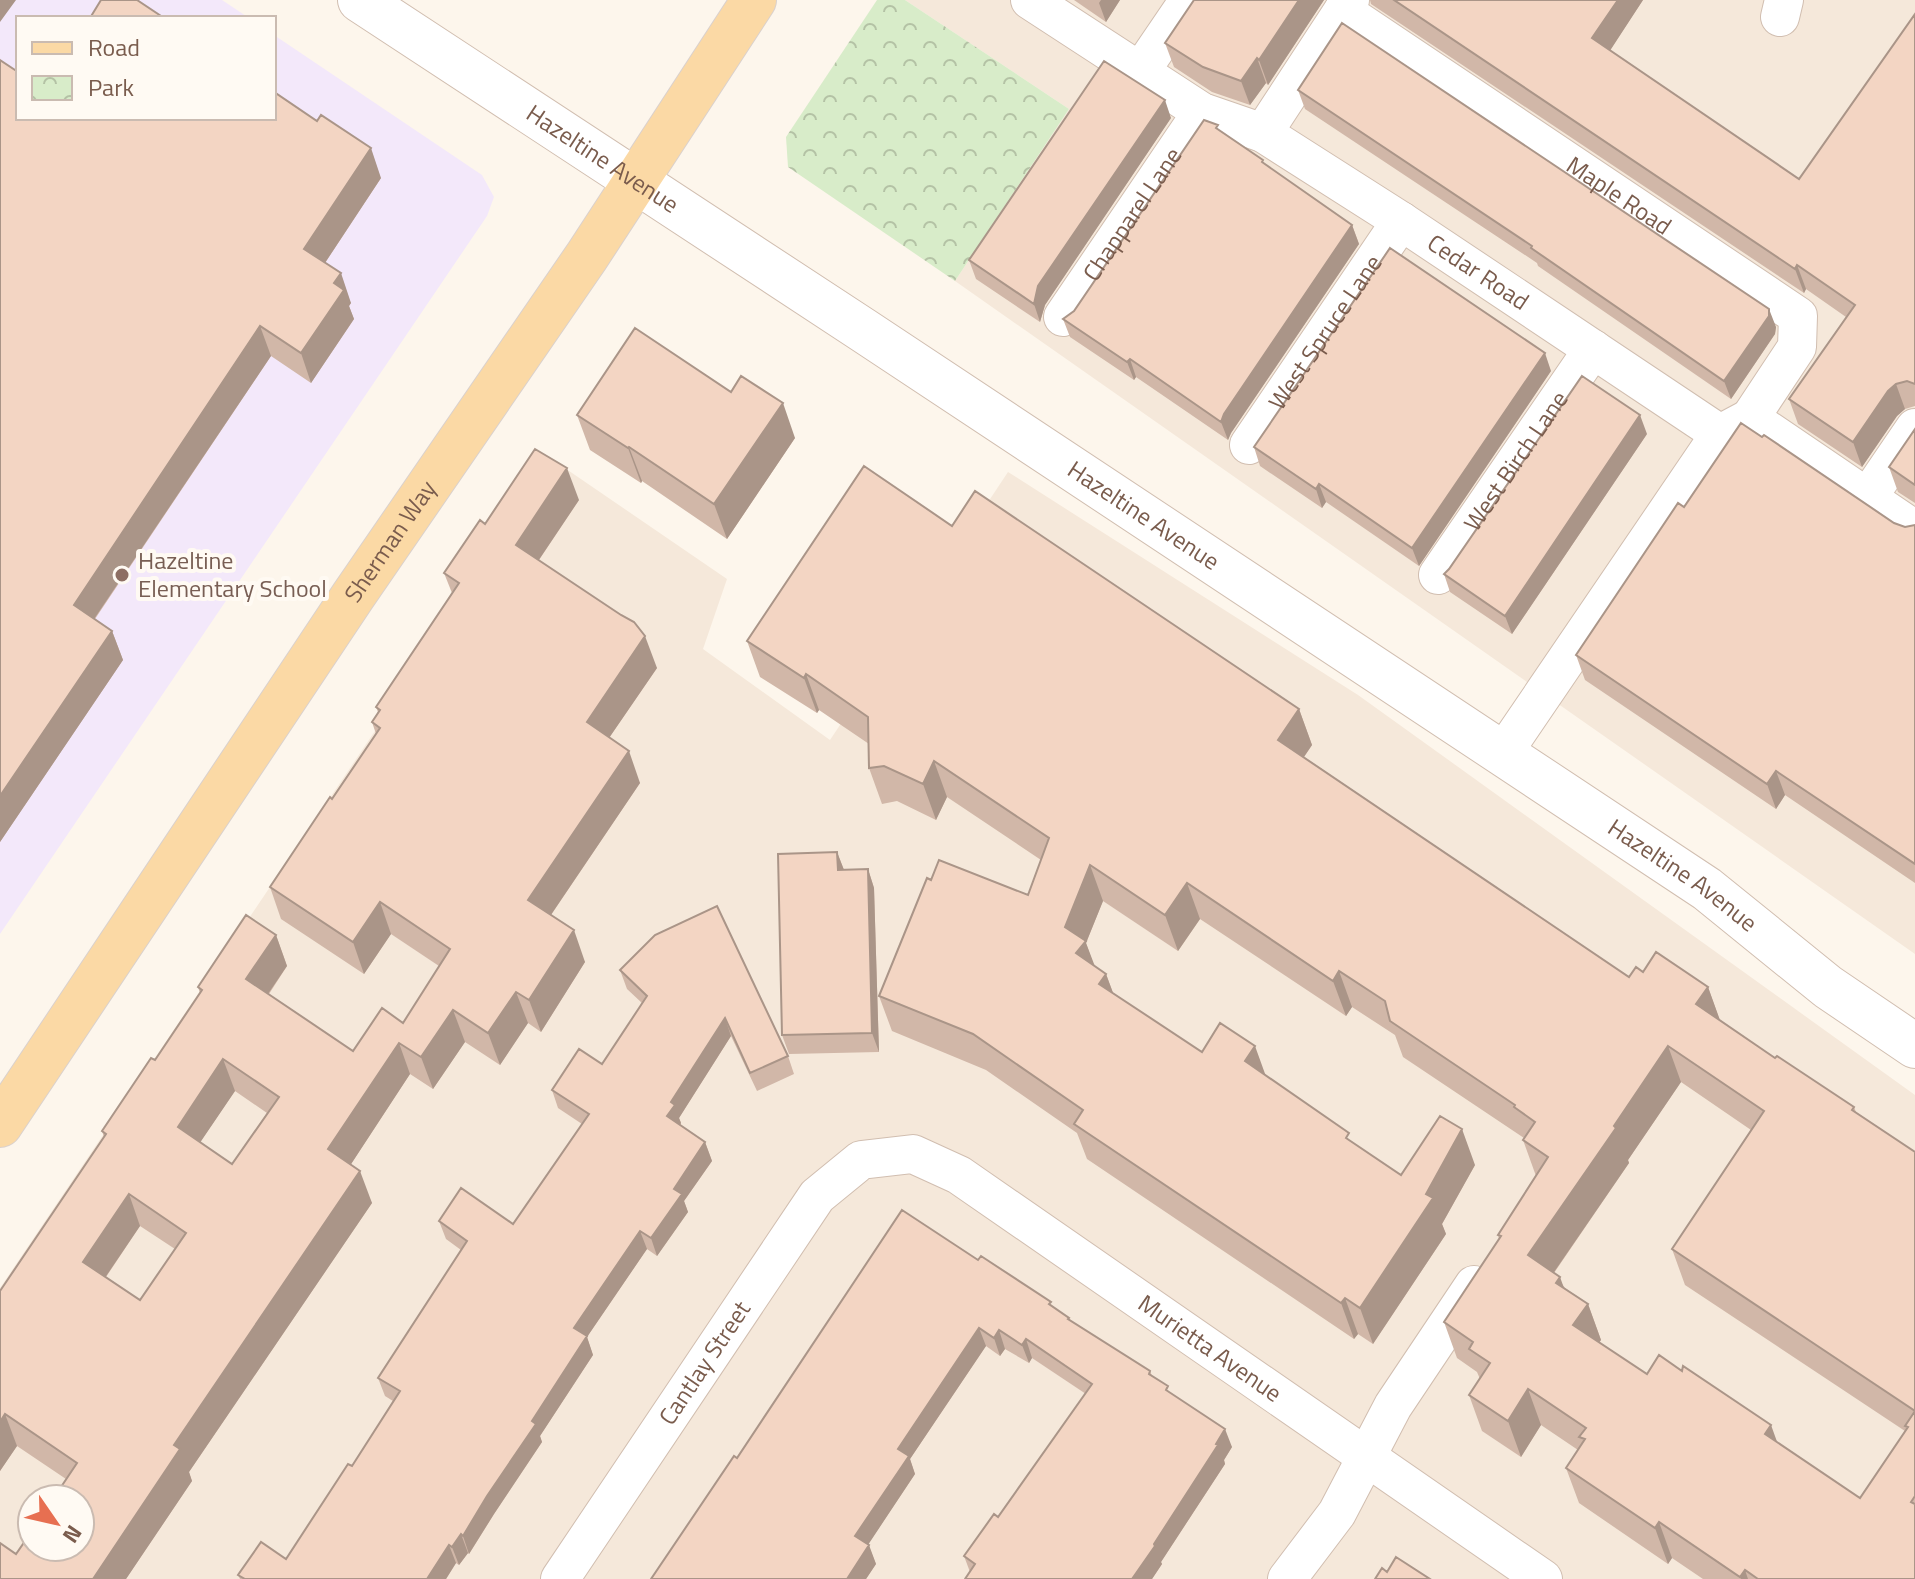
<svg xmlns="http://www.w3.org/2000/svg" width="1915" height="1579" viewBox="0 0 1915 1579" font-family="'Titillium Web',sans-serif">
  <style>
    .residential { fill: #f5e8da; fill-rule: evenodd }
    .education { fill: #f3e8fa }
    .park { fill: url(#park-crowns) }
    .lines { fill: none; stroke-linecap: round; stroke-linejoin: round }
    .minor-casing { stroke: #d1beb0; stroke-width: 40 }
    .tertiary-casing { stroke: #d1beb0; stroke-width: 46 }
    .primary-casing { stroke: #dad1cd; stroke-width: 46 }
    .minor { stroke: #fff; stroke-width: 38 }
    .tertiary { stroke: #fff; stroke-width: 44 }
    .primary { stroke: #fbd9a5; stroke-width: 44 }
    .wall { fill: #d1b7a8; fill-rule: evenodd }
    .shaded-wall { fill: #aa9588 }
    .building { fill: #f3d5c3; stroke: #aa9588; stroke-width: 2; fill-rule: evenodd }
    .education-dot { fill: #8d6e63; stroke: #fffaf3; stroke-width: 3 }
    .labels { text-anchor: middle; stroke-width: 8; stroke-linejoin: round; paint-order: stroke }
    .street-label { font-size: 24px; fill: #7a5c4d; stroke: #fffaf3 }
    .education-label { font-size: 24px; fill: #785e54; stroke: #fffaf3; text-anchor: start }
  </style>
  <defs>
    <pattern id="park-crowns" width="20" height="18" patternUnits="userSpaceOnUse" patternTransform="scale(2)"><rect width="20" height="18" fill="#d8ecc9"/><path d="M2 6a3 3 0 1 1 6 0M12 15a3 3 0 1 1 6 0" fill="none" stroke="#b4c2a5"/></pattern>
  </defs>
  <rect width="100%" height="100%" fill="#fdf6ec"/>
  <path class="residential" d="M905,0h1010v954l-960,-673 114,-172z
    M556,462l171,117 -24,70 127,91 178,-268 350,223 557,400v484h-1915v-291zM32,1499h48v48h-48z"/>
  <path class="education" d="M0,0h222l27,18h-231v100h256v-83l208,140 12,22 -7,19 -487,718z"/>
  <path class="park" d="M877,0h28l164,109 -114,172 -167,-114 -2,-30z"/>
  <g class="lines">
    <defs>
      <g id="minor">
        <path id="s1" d="M1030,0l172,112 61,21 138,88 319,213 30,-16 165,112"/>
        <path id="s2" d="M1343,11l455,305 -1,31 -47,71"/>
        <path d="M1780,17l4,-17"/>
        <path d="M1140,72l49,-72"/>
        <path d="M1263,133l87,-133"/>
        <path id="s3" d="M1063,317l139,-205"/>
        <path id="s4" d="M1249,445l152,-224"/>
        <path d="M1868,497l47,-69"/>
        <path id="s5" d="M1438,575l155,-226"/>
        <path d="M1503,753l217,-319"/>
        <path id="s6" d="M560,1579l257,-383 44,-36 52,-6 46,21 584,404"/>
        <path d="M1287,1579l50,-66 56,-107 81,-121"/>
      </g>
      <g id="tertiary">
        <path id="s7" d="M360,0l503,330 844,559 121,98 87,59"/>
      </g>
      <g id="primary">
        <path id="s8" d="M0,1125l353,-529 234,-340 167,-256"/>
      </g>
    </defs>
    <use href="#minor" class="minor-casing"/>
    <use href="#tertiary" class="tertiary-casing"/>
    <use href="#primary" class="primary-casing"/>
    <use href="#minor" class="minor"/>
    <use href="#tertiary" class="tertiary"/>
    <use href="#primary" class="primary"/>
  </g>
  <path class="wall" d="M1074,0h46l-14,22z
    M1194,0h130l-56,85 -2,-2 -16,22 -38,-13 -38,-25 -9,-24z
    M1370,0h273l-33,50 189,129 116,-165v392l-10,3 -8,7 -35,51 -64,-43 -9,-25 57,-82 -40,-28 -2,4 -433,-289z
    M0,60l18,58 363,60 -56,85 26,40 -2,3 5,13 -43,64 -40,-27 -176,263 17,12 11,29 -123,182z
    M1298,90l478,237 -1,7 -44,65 -193,-133 -1,-3 -232,-154z
    M1171,118l-126,187 -5,17 -64,-43 -7,-19z
    M1220,131l44,33 88,61 7,19 -128,189 -3,7 -92,-63 -2,3 -64,-43 -7,-18 11,-8z
    M1551,371l-132,195 -93,-64 -4,6 -62,-42 -6,-19z
    M731,392l64,46 -68,101 -85,-58 -1,2 -51,-33 -13,-35z
    M1915,429v74l-17,-11 -9,-25z
    M1647,434l-135,200 -62,-42 -6,-18z
    M579,500l-40,60 118,108 -48,70 31,45 -89,132 34,47 -44,70 -13,-9 -28,42 -35,-23 -32,47 -23,-15 -59,90 21,39 -183,269 3,9 -66,98h-126l66,-100 -49,-33 -17,25v-180l104,-154 -2,-6 53,-71 45,-67 -2,-6 78,-52 11,31 -18,28 84,57 50,-28 36,-57 -48,-32 -27,40 -83,-55 -11,-32 106,-153 -4,-12 6,-10 -2,-5 76,-114 -8,-20 41,-49zM235,1091l32,22 -35,51 -32,-22zM140,1226l35,23 -35,51 -34,-23z
    M1684,507l210,16 11,4 10,-2v358l-130,-88 -9,14 -191,-129 -9,-25z
    M952,526l347,183 13,36 -8,12 325,220 14,-5 65,15 12,34 55,37 79,49 2,5 59,40v427h-212l-31,-21 -4,6 -89,-61 -13,-35 12,-18 -37,-25 -20,32 -39,-26 -13,-36 11,-16 -3,-7 -20,-14 -13,-36 55,-83 -1,-4 38,-59 -13,-36 1,-2 -121,-81 -8,-22 -43,-28 -6,9 -146,-97 -22,32 -75,-50 -17,42 8,23 12,8 7,19 89,59 64,24 86,66 49,33 74,-10 -33,59 4,10 -73,110 -15,-10 -4,5 -267,-180 -10,-26 -91,-63 -94,-39 -13,-35 52,-116 97,15 13,-35 -94,-63 -11,23 -39,-19 -15,3 -13,-36v-24l-50,-34 -2,3 -57,-36 -13,-36zM1681,1082l70,48 -79,119 13,36 220,146 -45,67 -83,-56 -130,-68 -48,-32 2,-2 -13,-36 -23,-16 -11,-15 75,-110 -1,-3z
    M837,852l7,18 24,-1 6,19 5,164 -90,2 -7,-19z
    M655,935l133,121 6,18 -37,17 -26,-55 -52,82 2,5 -1,2 25,17 7,19 -28,40 4,11 -31,44 -10,-7 -60,88 6,18 -53,81 2,6 -48,72 -25,40 -1,-1 -9,12 -3,-2 -10,16h-206l-2,-4 48,-16 66,-93 41,-65 -8,-5 -7,-18 83,-128 -15,-11 -7,-18 74,3 69,-100 -24,-16 -6,-18 50,-26 40,-61 -15,-14 -7,-19z
    M978,1260l74,46 18,15 80,50 2,5 19,18 61,53 -8,13 1,4 -64,98 1,2 -10,15h-187l5,-7 -6,-16 34,-39 88,-123 -54,-36 -3,5 -24,-14 -5,7 -14,-10 -76,113 5,15 -47,70 8,20 -10,15h-215l86,-121z"/>
  <path class="shaded-wall" d="M0,0h16l-16,22z
    M1101,0h19l-14,22 -7,-19z
    M1299,0h25l-56,85 -9,-25z
    M1618,0h25l-41,63 -10,-25z
    M1257,58l9,25 -16,22 -9,-24z
    M1165,100l6,18 -126,187 -5,17 -6,-18 4,-18z
    M371,148l10,30 -66,100 -11,-29z
    M1352,225l7,19 -128,189 -3,7 -7,-18 3,-8z
    M1797,265l9,24 -2,4 -9,-24z
    M341,273l10,30 -2,3 5,13 -43,64 -10,-30 33,-70z
    M1769,309l7,18 -1,7 -44,65 -7,-18z
    M260,326l11,30 -187,278 -10,-29z
    M1545,353l6,18 -132,195 -7,-18z
    M1130,359l6,18 -2,3 -7,-18z
    M1896,384l9,25 -8,7 -35,51 -9,-25 35,-51z
    M783,403l12,35 -68,101 -13,-35z
    M1640,415l7,19 -135,200 -7,-18z
    M629,447l13,34 -1,2 -13,-35z
    M567,468l12,32 -51,76 -12,-31z
    M1319,484l7,18 -4,6 -6,-19z
    M112,631l11,29 -123,182v-46z
    M645,636l12,32 -59,86 -11,-32z
    M806,674l13,36 -2,3 -13,-35z
    M1299,709l13,36 -21,31 -13,-36z
    M629,751l11,32 -100,148 -12,-31z
    M934,761l13,36 -11,23 -13,-36z
    M1776,771l9,24 -9,14 -9,-25z
    M837,852l7,18h-6z
    M1090,865l13,36 -17,42 13,34 -10,12 -24,-62z
    M868,869l6,19 5,164 -7,-19z
    M1187,883l13,36 -22,32 -13,-36z
    M380,902l11,32 -27,40 -11,-32z
    M574,930l11,32 -44,70 -12,-32z
    M276,935l11,31 -30,44 -11,-31z
    M1339,971l13,36 -6,9 -13,-35z
    M1106,974l13,35 -20,-25z
    M1708,987l13,36 -25,-19z
    M516,992l12,31 -28,42 -12,-32z
    M453,1010l12,32 -32,47 -12,-32z
    M725,1018l6,18 -52,82 2,5 -7,12 -7,-19 4,-14z
    M399,1043l11,31 -70,107 -12,-32z
    M1255,1046l13,36 -23,-21z
    M1668,1046l13,36 -53,78 1,3 -88,128 -13,-36z
    M223,1059l12,32 -46,68 -11,-32z
    M1462,1129l13,36 -33,59 4,10 -73,110 -13,-36 66,-114z
    M705,1142l7,19 -28,40 4,11 -31,44 -6,-18 23,-49z
    M360,1171l12,32 -183,269 3,9 -66,98h-33l81,-134z
    M129,1194l11,32 -46,68 -11,-32z
    M640,1231l7,18 -60,88 6,18 -53,81 2,6 -48,72 -25,40 -6,-18 69,-115 42,-93z
    M1560,1277l13,36 -17,-30z
    M1345,1298l13,36 -4,5 -13,-36z
    M1588,1304l13,36 -15,21 -13,-36z
    M979,1328l7,18 -76,113 5,15 -53,80 -7,-18 43,-87z
    M999,1330l6,19 -5,7 -6,-18z
    M1026,1339l6,19 -3,5 -7,-18z
    M1528,1389l13,36 -20,32 -13,-36z
    M5,1414l12,32 -17,25v-49z
    M1771,1425l13,36 -19,-27z
    M1225,1429l7,18 -8,13 1,4 -64,98 1,2 -10,15h-20z
    M1659,1522l13,36 -4,6 -13,-36z
    M461,1534l7,19 -9,12 -7,-18z
    M449,1545l7,18 -10,16h-19z
    M869,1545l7,19 -10,15h-19z
    M1745,1570l3,9h-7l-1,-2z"/>
  <path class="building" d="M101,0h36l27,18h-74z
    M1194,0h105l-40,60 -2,-2 -16,23 -38,-14 -38,-24z
    M1394,0h224l-26,38 207,141 116,-165v370l-8,-3 -11,3 -8,7 -35,51 -64,-43 66,-94 -58,-40 -2,4z
    M1342,23l427,286v7l-45,65 -193,-133 1,-2 -234,-156z
    M0,60l18,12v46h256v-26l43,29 4,-6 50,33 -67,101 37,24 -7,10 10,7 -43,63 -41,-27 -186,279 38,26 -112,165z
    M1104,61l61,39 -127,186 -4,18 -65,-44z
    M1204,120l14,5 -2,3 47,32 -1,2 90,63 -128,189 -3,8 -91,-63 -3,3 -64,-43 11,-8z
    M1390,248l155,105 -133,195 -93,-64 -3,5 -62,-42z
    M635,328l96,64 10,-16 42,27 -69,101 -85,-57 -1,1 -51,-33z
    M1582,376l58,39 -135,201 -61,-42 5,-5z
    M1741,423l21,14 2,-2 130,88 11,4 10,-2v339l-139,-93 -9,13 -191,-129 102,-152 6,4z
    M1915,429v56l-26,-18z
    M535,449l32,19 -51,77 105,70 13,7 11,14 -58,86 42,29 -101,149 46,30 -45,70 -13,-8 -28,41 -35,-23 -32,47 -22,-14 -71,106 32,22 -186,274 6,4 -87,130h-93v-36l16,11 16,-23v16h48v-48h-27l24,-36 -72,-49 -5,8v-131l106,-157 -4,-3 49,-73 4,2 47,-70 -4,-3 48,-72 30,20 -30,44 107,72 29,-43 21,15 47,-74 -70,-47 -27,40 -83,-55 60,-90 2,2 48,-71 -8,-6 8,-12 -4,-3 83,-124 -15,-10 36,-53 5,4zM223,1059l56,38 -47,67 -54,-37zM129,1194l57,39 -46,67 -57,-38z
    M864,466l88,60 23,-35 324,218 -21,31 351,237 7,-10 7,5 13,-20 52,35 -12,17 79,54 2,-2 77,51 -2,3 63,42v344l-4,6 4,2v75h-157l-13,-9 -5,7 -81,-55 -4,6 -89,-60 19,-29 -6,-2 7,-9 -58,-39 -20,32 -39,-26 21,-32 -21,-14 4,-7 -29,-20 57,-86 -3,-1 50,-78 -25,-17 12,-18 -21,-15 1,-2 -125,-84 -5,-20 -46,-30 -6,10 -146,-98 -22,32 -75,-50 -25,62 21,14 -10,12 30,21 -7,10 103,68 18,-29 35,23 -10,15 104,72 -3,5 55,37 39,-59 22,13 -36,65 7,4 -73,110 -15,-10 -4,5 -267,-179 9,-14 -110,-76 -94,-38 48,-118 4,2 8,-20 89,35 21,-57 -115,-77 -11,23 -39,-18 -15,2 -1,-51 -62,-43 -2,4 -57,-37zM1668,1046l96,65 -92,138 243,162 -10,15 3,1 -48,71 -95,-64 6,-9 -88,-59 -1,5 -23,-16 -12,19 -74,-49 15,-21 -32,-21 4,-6 -32,-22 88,-127 -2,-2z
    M837,852l1,18 30,-1 4,164 -90,2 -4,-181z
    M717,906l71,150 -38,17 -25,-55 -54,84 4,3 -8,11 38,26 -31,47 8,5 -31,44 -11,-7 -66,97 13,8 -55,85 4,3 -49,72 -24,40 -2,-2 -9,13 -3,-2 -22,34h-182l-7,-4 23,-33 25,17 62,-95 4,2 48,-75 -22,-13 89,-137 -28,-20 22,-33 52,36 76,-110 -37,-24 27,-41 23,15 45,-68 -27,-26 35,-35z
    M902,1210l76,50 3,-4 70,46 -2,2 20,14 -1,1 82,52 -1,3 19,12 -2,4 59,39 -9,15 2,1 -64,99 1,2 -23,33h-167l10,-15 -11,-8 30,-42 4,3 94,-133 -66,-45 -4,6 -23,-15 -5,8 -15,-10 -81,121 11,7 -54,80 14,9 -22,34h-196l83,-123 3,2z
    M1396,1557l34,22h-55l7,-11 5,4z"/>
  <circle class="education-dot" cx="122" cy="575" r="8"/>
  <g class="labels">
    <g class="street-label">
      <text dy="8" stroke="none"><textPath href="#s7" startOffset="290">Hazeltine Avenue</textPath></text>
      <text dy="8" stroke="none"><textPath href="#s2" startOffset="332">Maple Road</textPath></text>
      <text dy="8" stroke="none"><textPath href="#s3" startOffset="124">Chapparel Lane</textPath></text>
      <text dy="8" stroke="none"><textPath href="#s1" startOffset="526">Cedar Road</textPath></text>
      <text dy="8" stroke="none"><textPath href="#s4" startOffset="136">West Spruce Lane</textPath></text>
      <text dy="8" stroke="none"><textPath href="#s5" startOffset="138">West Birch Lane</textPath></text>
      <text dy="8" stroke="none"><textPath href="#s7" startOffset="938">Hazeltine Avenue</textPath></text>
      <text dy="8" stroke="none"><textPath href="#s8" startOffset="702">Sherman Way</textPath></text>
      <text dy="8" stroke="none"><textPath href="#s7" startOffset="1586">Hazeltine Avenue</textPath></text>
      <text dy="8" stroke="none"><textPath href="#s6" startOffset="926">Murietta Avenue</textPath></text>
      <text dy="8" stroke="none"><textPath href="#s6" startOffset="260">Cantlay Street</textPath></text>
    </g>
    <g class="education-label">
      <text x="138" y="569">Hazeltine<tspan x="138" dy="28">Elementary School</tspan></text>
    </g>
  </g>
  <rect x="16" y="16" width="260" height="104" fill="#fffaf3" stroke="#cabbb1" stroke-width="2"/>
  <rect x="32" y="42" width="40" height="12" fill="#fbd9a5" stroke="#cabbb1" stroke-width="2"/>
  <text x="88" y="56" font-size="24" fill="#7a5c4d">Road</text>
  <rect x="32" y="76" width="40" height="24" fill="url(#park-crowns)" stroke="#cabbb1" stroke-width="2"/>
  <text x="88" y="96" font-size="24" fill="#7a5c4d">Park</text>
  <g transform="translate(56 1523) rotate(124)"><circle r="38" fill="#fffaf3" stroke="#cabbb1" stroke-width="2"/>
  <path d="M0-6L14 30L0 20L-14 30Z" fill="#e76f51"/>
  <text y="-12" font-size="22" font-weight="bold" text-anchor="middle" fill="#7a5c4d">N</text>
  </g>
</svg>
